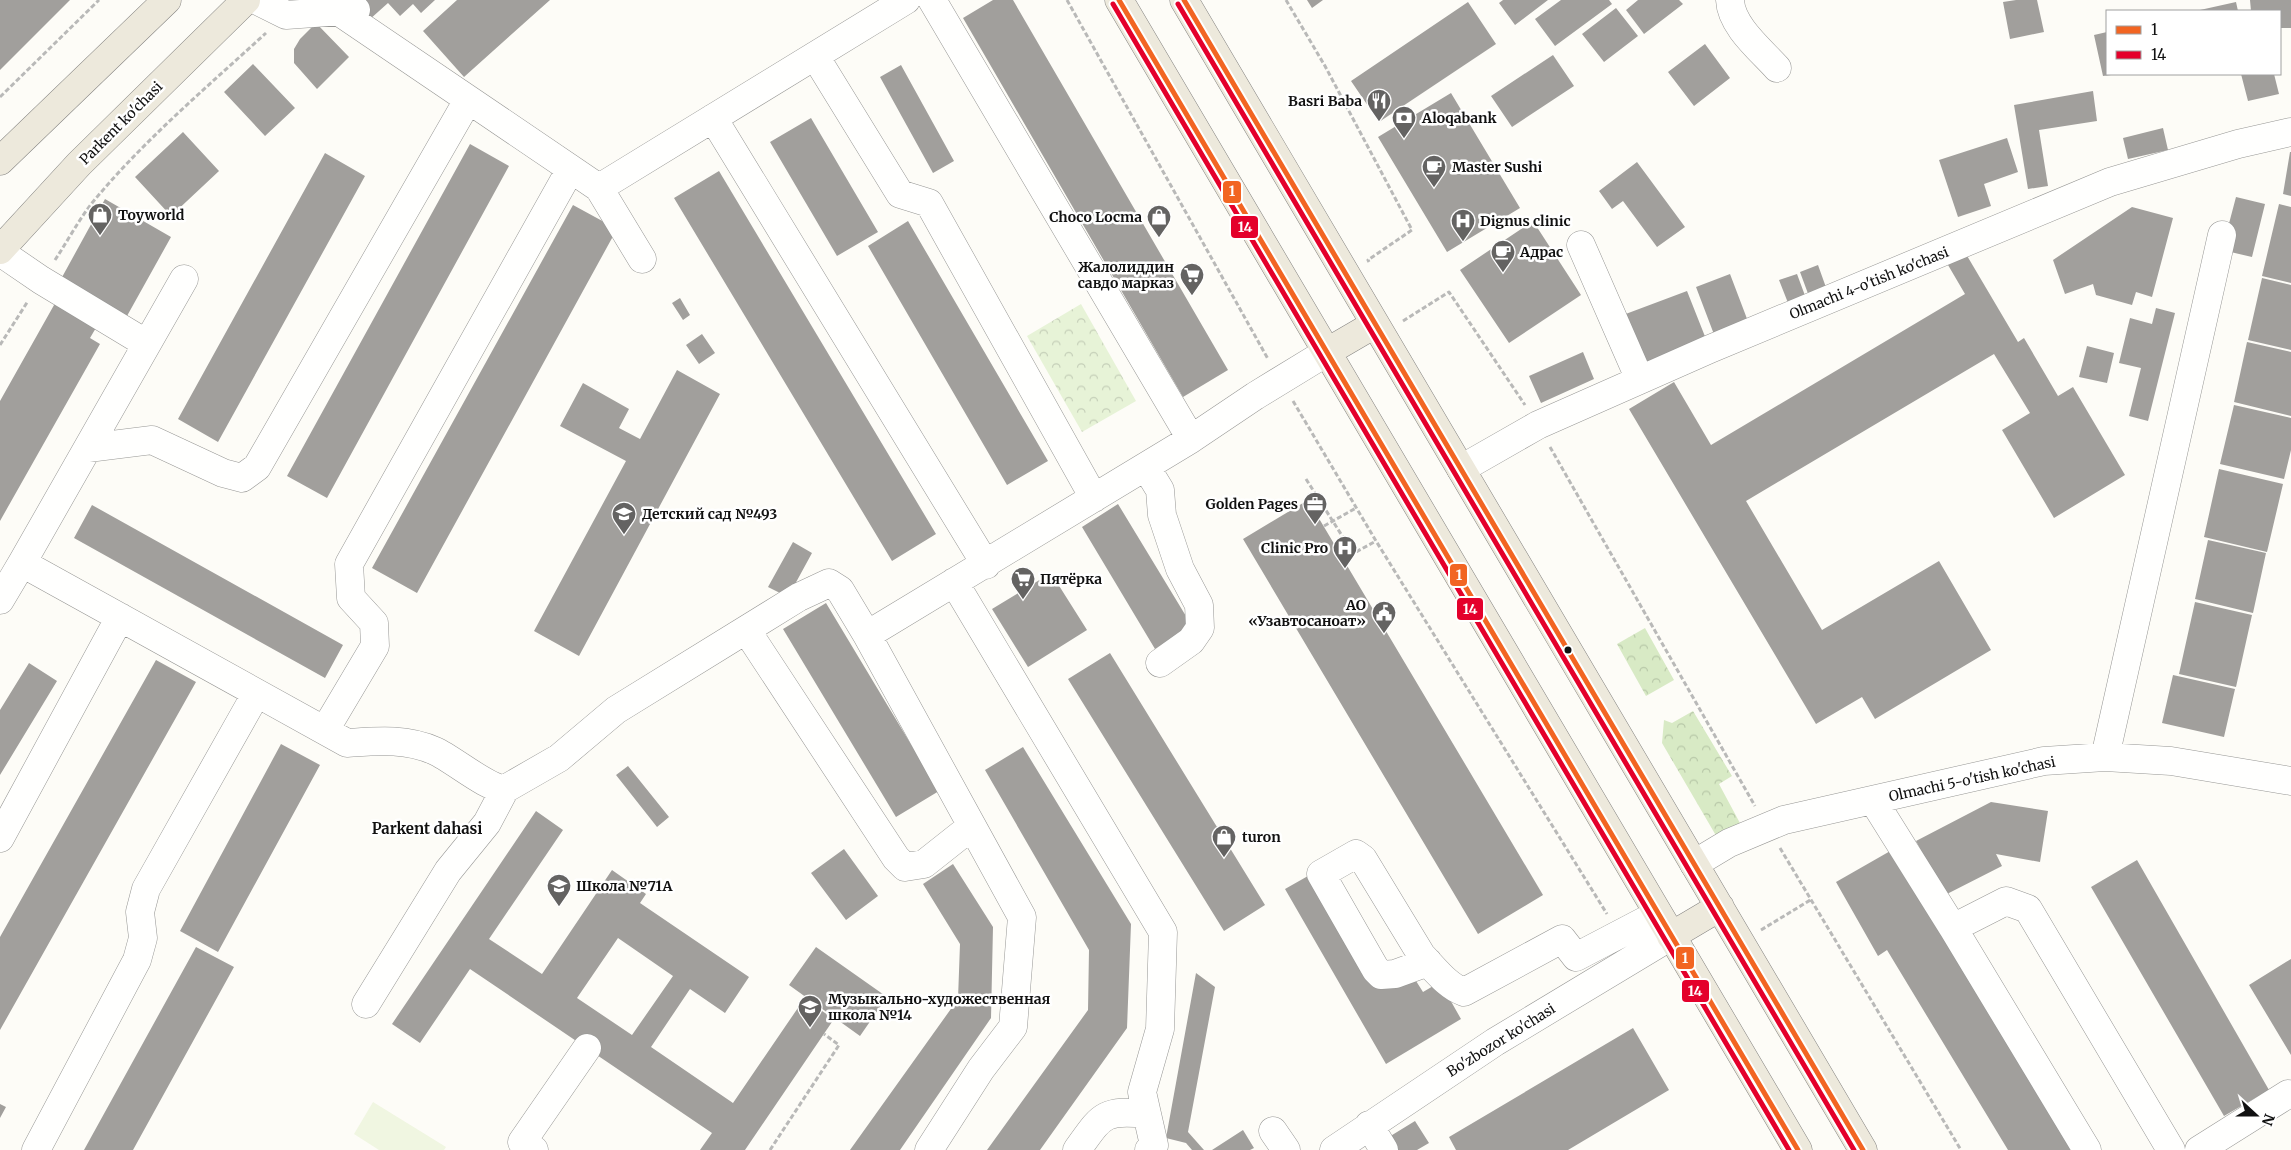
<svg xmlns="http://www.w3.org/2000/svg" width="2291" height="1150" viewBox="0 0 2291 1150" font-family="Merriweather,serif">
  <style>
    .forest { fill: url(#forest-crowns) }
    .park { fill: url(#park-crowns) }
    .pitch { fill: #f0f6e1 }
    .building { fill: #a19f9c; fill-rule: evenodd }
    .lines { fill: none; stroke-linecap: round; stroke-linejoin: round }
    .minor-casing { stroke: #979795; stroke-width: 29 }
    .major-casing { stroke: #858482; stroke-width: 29 }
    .path { stroke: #b9b9b8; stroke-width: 3; stroke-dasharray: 5 2.5; stroke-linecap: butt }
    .minor { stroke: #fffffe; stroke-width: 28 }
    .major { stroke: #ede9dc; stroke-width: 28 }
    .bus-1-casing { stroke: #fff; stroke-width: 9 }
    .bus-2-casing { stroke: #fff; stroke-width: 9 }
    .bus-1 { stroke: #f26522; stroke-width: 5 }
    .bus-2 { stroke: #e4002b; stroke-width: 5 }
    .bus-dot { fill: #111; stroke: #fff; stroke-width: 2 }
    .labels { text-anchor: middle; stroke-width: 5; stroke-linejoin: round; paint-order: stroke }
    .poi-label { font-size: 14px; font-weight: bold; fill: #111; stroke: #fff; text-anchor: start }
    .street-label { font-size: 14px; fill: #111; stroke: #fff }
    .neighbourhood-label { font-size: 15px; font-weight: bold; fill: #111; stroke: #fff }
    .line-badge { stroke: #fff; stroke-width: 2 }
    .badge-label { font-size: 14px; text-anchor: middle; font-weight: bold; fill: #fff }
  </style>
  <defs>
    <pattern id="forest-crowns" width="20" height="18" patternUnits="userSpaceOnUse" patternTransform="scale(1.25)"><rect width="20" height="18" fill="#d8eac5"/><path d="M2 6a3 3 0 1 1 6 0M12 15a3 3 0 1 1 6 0" fill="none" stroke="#b8c8a8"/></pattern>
    <pattern id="park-crowns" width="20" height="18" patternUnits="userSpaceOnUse" patternTransform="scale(1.25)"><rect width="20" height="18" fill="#e7f3d7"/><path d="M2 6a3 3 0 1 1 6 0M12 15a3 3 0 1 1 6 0" fill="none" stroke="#c5cfb8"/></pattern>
  </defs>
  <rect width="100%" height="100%" fill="#fdfcf7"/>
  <path class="forest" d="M1645,628l29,52 -28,16 -29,-52z
    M1693,711l39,65 -13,8 22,41 -23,14 -56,-96 2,-23 8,3z"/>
  <path class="park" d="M1081,304l55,97 -54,31 -55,-96z"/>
  <path class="pitch" d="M373,1102l73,45 -2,3h-65l-25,-16z"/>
  <path class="building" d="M0,0h70l-70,70z
    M351,0h84l-14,13 -8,-9 -13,12 -12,-13 -19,17z
    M457,0h93l-86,77 -41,-46z
    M993,0h20l215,370 -45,27 -220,-379z
    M1307,0h16l-11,8z
    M1503,0h45l-33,25 -16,-22z
    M1561,0h48l3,4 -57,42 -20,-27z
    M1638,0h41l4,4 -39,30 -18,-24z
    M2016,0h21l7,32 -34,7 -7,-37z
    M2250,0h41v28h-11v-17h-29z
    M1468,2l28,42 -117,78 -28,-41z
    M2236,2l2,9h-37l-1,-1z
    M1616,8l22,28 -34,26 -22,-28z
    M316,23l33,34 -32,32 -23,-26v-14l6,-10z
    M2107,32v42l4,1 -8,1 -9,-41z
    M1705,44l25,34 -36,28 -26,-34z
    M1553,55l21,31 -62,41 -21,-31z
    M253,64l42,44 -30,28 -41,-44z
    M901,65l53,96 -21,12 -53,-96z
    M2241,74h33l5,20 -31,7z
    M2093,91l4,30 -58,9 9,56 -20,3 -14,-84z
    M1451,93l69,115 -73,44 -69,-115z
    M811,118l67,114 -41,24 -67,-114z
    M2163,128l5,22 -40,9 -5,-21z
    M183,132l36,39 -48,45 -36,-39z
    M2007,138l11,34 -34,12 7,22 -33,11 -19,-57z
    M470,144l39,22 -182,332 -40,-22z
    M2290,152h1v44l-8,-2z
    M325,153l40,23 -147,266 -40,-23z
    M1637,162l48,65 -28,20 -34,-46 -11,8 -13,-18z
    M719,171l217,363 -44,27 -218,-363z
    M2236,197l29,7 -13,53 -30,-7z
    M105,199l66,38 -44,79 -66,-37z
    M2279,204l12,3v76l-29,-7z
    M573,205l44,24 -200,364 -45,-25z
    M2132,207l41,11 -21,79 -16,-5 -4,13 -36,-10 -3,-11 -28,10 -12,-34z
    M908,221l140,240 -41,24 -139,-239z
    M1533,221l48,74 -72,48 -49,-73z
    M1966,254l52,88 6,-4 34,58 15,-9 52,88 -71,43 -52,-88 28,-17 -36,-59 -248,147 76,129 117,-69 52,89 -116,69 -13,-22 -46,27 -187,-315 45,-27 37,63 254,-151 -17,-29z
    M1818,265l10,28 -18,6 -10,-27z
    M1730,274l19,50 -34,13 -19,-50z
    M1797,274l10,27 -17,7 -11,-28z
    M2262,278l29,7v65l-43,-10z
    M1687,291l19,48 -64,25 -19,-49z
    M58,298l42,23 -10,17 10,6 -100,177v-120z
    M680,298l10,17 -7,5 -11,-17z
    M2156,308l19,5 -27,108 -19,-5 12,-48 -22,-5 11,-45 22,6z
    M702,334l13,19 -16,11 -13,-19z
    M2247,342l44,10v64l-57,-14z
    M2087,346l27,7 -7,30 -28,-6z
    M1583,352l11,27 -53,24 -12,-27z
    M677,370l43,24 -141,262 -45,-25 92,-170 -66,-35 23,-43 46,26 -10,19 21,11z
    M2234,405l57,13v32l-7,29 -64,-15z
    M2219,469l64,15 -16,68 -63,-15z
    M1308,500l235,395 -65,39 -235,-395z
    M1118,504l74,122 -37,23 -73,-122z
    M92,505l251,140 -18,33 -251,-140z
    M2208,540l58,13 -13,60 -58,-14z
    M793,542l19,11 -24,44 -20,-10z
    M1051,573l36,57 -59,37 -36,-58z
    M2195,602l57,13 -16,72 -57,-13z
    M826,603l113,188 -43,26 -113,-188z
    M1110,653l155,252 -41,26 -156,-252z
    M156,660l40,22 -196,348v-93z
    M29,663l28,18 -57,94v-65z
    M2173,675l62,14 -11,48 -62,-14z
    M281,744l39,21 -102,187 -38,-21z
    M1023,747l108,177 -4,104 -87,122h-53l101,-140 1,-60 -104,-180z
    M628,766l41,51 -12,10 -41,-52z
    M1991,802l57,9 -8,51 -44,-8 6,12 -57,29 -29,-54z
    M536,811l27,19 -74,109 53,35 70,-104 34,24 -6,9 109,74 -24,36 -35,-24 -39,58 82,56 71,-104 30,20 -89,131h-45l12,-17 -242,-164 -50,74 -28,-19zM618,938l55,38 -41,59 -55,-37z
    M844,849l34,47 -32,24 -35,-47z
    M1892,850l42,73 137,227h-63l-121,-200 -9,6 -42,-74z
    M2137,860l132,230 -45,26 -133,-229z
    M953,864l40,63 -2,91 -91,132h-50l108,-151 2,-55 -37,-60z
    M1315,872l69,117 27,-16 12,19 17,-10 21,37 -75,45 -101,-175z
    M196,947l38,20 -101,183h-49z
    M816,947l71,50 -27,39 -71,-51z
    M2291,959v96l-42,-70z
    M1196,973l19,14 -27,145 16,18h-12l-6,-7 -20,-5z
    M1633,1028l36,62 -101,60h-112l-7,-13z
    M0,1104l6,3 -6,11z
    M1415,1121l14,22 -12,7h-27l-6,-10z
    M1243,1130l11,18 -4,2h-38z"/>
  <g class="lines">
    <defs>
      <path id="minor" d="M256,0l30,15 70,-5
        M932,0l259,439
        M1730,0c1,26 31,50 47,68
        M338,11l261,177 307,-188
        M815,56l85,138 29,9 165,295
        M713,118l273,447
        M599,188l43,71
        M1581,245l59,135
        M0,252l41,28 106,64
        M88,448l64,-8 71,33 19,5 15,-11 211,-367
        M1146,467l14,23 2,25 18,54 19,36 1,23 -9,13 -31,22
        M1461,469l77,-44 172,-76 400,-167 128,-38 53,-12
        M22,563l162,-284
        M954,582l209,350 -3,97 -18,63 12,53 -5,5
        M0,600l22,-37 325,180c30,-2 59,-5 88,8 18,8 53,38 70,38l54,-31 57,-48 183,-113 30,-14 11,7 27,45 155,282 -9,110 -32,42 -52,81
        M747,631l149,227 9,9 19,-3 48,-38
        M867,635l324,-196 64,-43 72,-44
        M325,730l50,-84 -1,-23 -23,-25 -2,-34 221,-394
        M2105,757l117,-522
        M1873,800l80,128 53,-27 22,8 143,241
        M0,838l120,-221
        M1694,864l35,-21 55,-23 260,-59 61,-4 66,4 120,20
        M1953,928l134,222
        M1428,962l-33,12 -14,1 -5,-5 -55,-96 35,-20 7,5 59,97c13,13 25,30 42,36l98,-53 14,18 82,-43
        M366,1004l82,-133 39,-48 18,-34
        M1369,1125l15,25
        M1273,1131l13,19
        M36,1150l101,-190 6,-22 -3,-26 6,-23 110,-195
        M534,1150l-12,-8 65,-94
        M1077,1150c24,-33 25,-41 69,-36
        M1334,1150l161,-108 176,-106
        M2199,1150l89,-56"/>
      <path id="major" d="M1119,0l679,1150
        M1184,0l679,1150
        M0,161l167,-161
        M0,250l79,-86 167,-164
        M1327,352l48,-28
        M1671,936l49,-29"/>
    </defs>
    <use href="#minor" class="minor-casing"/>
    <use href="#major" class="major-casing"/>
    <path class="path" d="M1067,0l201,359
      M1286,0l39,66 87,164 -44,30 1,2
      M0,97l99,-97
      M55,260c12,-18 23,-39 37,-57 51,-62 114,-115 174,-170
      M1403,321l46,-29 76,113
      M0,345l28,-44
      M1293,401l83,140 231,373
      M1550,447l205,359
      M1306,479l47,74
      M1324,526l32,-18
      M1343,559l33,-18
      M1780,848l181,302
      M1761,930l51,-31
      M770,1150l69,-105 -15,-11"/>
    <use href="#minor" class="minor"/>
    <use href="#major" class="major"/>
    <defs>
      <path id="bus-1" d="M1119,0l679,1150
        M1184,0l679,1150"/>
      <path id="bus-2" d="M1113,4l676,1146
        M1178,4l676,1146"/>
    </defs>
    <use href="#bus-1" class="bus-1-casing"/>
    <use href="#bus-2" class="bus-2-casing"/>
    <use href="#bus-1" class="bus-1"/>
    <use href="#bus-2" class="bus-2"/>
  </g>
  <defs>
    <symbol id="restaurant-pin" viewBox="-11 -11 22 30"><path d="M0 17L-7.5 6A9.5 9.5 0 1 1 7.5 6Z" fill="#646362" stroke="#fff"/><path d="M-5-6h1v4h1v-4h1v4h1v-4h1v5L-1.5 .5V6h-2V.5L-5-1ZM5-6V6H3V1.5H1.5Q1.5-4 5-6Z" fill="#fff"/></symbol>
    <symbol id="bank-pin" viewBox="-11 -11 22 30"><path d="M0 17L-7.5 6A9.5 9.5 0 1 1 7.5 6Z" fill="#646362" stroke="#fff"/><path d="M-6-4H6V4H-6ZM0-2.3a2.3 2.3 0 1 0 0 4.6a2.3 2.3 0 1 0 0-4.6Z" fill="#fff"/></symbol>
    <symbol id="cafe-pin" viewBox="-11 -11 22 30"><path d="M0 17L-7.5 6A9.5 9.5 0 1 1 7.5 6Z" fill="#646362" stroke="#fff"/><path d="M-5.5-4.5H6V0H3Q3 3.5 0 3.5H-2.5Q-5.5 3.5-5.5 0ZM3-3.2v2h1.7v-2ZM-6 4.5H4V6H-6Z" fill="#fff"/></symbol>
    <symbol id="shop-pin" viewBox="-11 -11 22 30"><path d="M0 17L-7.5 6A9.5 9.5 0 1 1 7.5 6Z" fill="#646362" stroke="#fff"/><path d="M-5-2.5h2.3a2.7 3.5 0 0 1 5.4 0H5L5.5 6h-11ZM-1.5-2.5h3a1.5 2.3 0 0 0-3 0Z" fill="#fff"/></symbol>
    <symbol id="hospital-pin" viewBox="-11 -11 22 30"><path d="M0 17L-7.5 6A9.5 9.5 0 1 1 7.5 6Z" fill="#646362" stroke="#fff"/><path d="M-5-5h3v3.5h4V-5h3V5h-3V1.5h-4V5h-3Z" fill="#fff"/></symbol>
    <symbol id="supermarket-pin" viewBox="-11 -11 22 30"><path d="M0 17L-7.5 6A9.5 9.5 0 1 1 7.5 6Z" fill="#646362" stroke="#fff"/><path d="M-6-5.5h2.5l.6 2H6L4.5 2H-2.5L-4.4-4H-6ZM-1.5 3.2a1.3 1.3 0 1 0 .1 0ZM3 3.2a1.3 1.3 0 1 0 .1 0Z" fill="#fff"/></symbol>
    <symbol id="office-pin" viewBox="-11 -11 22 30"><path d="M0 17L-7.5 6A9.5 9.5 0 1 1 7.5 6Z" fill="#646362" stroke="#fff"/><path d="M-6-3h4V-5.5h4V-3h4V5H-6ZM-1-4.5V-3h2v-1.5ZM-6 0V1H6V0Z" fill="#fff"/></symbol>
    <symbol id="school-pin" viewBox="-11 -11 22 30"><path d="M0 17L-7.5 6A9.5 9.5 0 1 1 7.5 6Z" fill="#646362" stroke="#fff"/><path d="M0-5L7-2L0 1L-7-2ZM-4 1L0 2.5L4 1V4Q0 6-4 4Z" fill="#fff"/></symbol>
    <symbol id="civic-pin" viewBox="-11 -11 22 30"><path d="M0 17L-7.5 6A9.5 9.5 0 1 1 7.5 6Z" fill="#646362" stroke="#fff"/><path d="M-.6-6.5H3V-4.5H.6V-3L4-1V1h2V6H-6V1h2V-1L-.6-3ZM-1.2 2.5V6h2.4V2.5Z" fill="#fff"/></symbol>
  </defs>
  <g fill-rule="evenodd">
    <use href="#restaurant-pin" x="1365" y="87" width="28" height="38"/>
    <use href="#bank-pin" x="1390" y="104" width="28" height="38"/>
    <use href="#cafe-pin" x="1420" y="153" width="28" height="38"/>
    <use href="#shop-pin" x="86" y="201" width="28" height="38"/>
    <use href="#shop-pin" x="1145" y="203" width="28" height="38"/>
    <use href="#hospital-pin" x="1449" y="207" width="28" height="38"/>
    <use href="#cafe-pin" x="1489" y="238" width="28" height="38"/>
    <use href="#supermarket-pin" x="1178" y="261" width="28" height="38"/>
    <use href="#office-pin" x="1301" y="490" width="28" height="38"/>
    <use href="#school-pin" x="610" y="500" width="28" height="38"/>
    <use href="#hospital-pin" x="1331" y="534" width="28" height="38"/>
    <use href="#supermarket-pin" x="1009" y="565" width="28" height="38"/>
    <use href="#civic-pin" x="1370" y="599" width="28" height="38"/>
    <use href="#shop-pin" x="1210" y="823" width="28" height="38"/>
    <use href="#school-pin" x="545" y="872" width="28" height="38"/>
    <use href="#school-pin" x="796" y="993" width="28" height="38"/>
  </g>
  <circle class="bus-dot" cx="1568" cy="650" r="4.5"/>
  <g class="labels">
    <g class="poi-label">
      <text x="1362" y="106" text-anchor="end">Basri Baba</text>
      <text x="1422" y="123">Aloqabank</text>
      <text x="1452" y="172">Master Sushi</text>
      <text x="118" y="220">Toyworld</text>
      <text x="1142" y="222" text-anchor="end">Choco Locma</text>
      <text x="1480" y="226">Dignus clinic</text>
      <text x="1520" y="257">Адрас</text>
      <text x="1174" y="272" text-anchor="end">Жалолиддин<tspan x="1174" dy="16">савдо марказ</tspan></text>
      <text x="1298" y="509" text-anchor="end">Golden Pages</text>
      <text x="642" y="519">Детский сад №493</text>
      <text x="1328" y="553" text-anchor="end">Clinic Pro</text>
      <text x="1040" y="584">Пятёрка</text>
      <text x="1366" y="610" text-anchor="end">АО<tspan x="1366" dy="16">«Узавтосаноат»</tspan></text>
      <text x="1242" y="842">turon</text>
      <text x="576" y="891">Школа №71А</text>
      <text x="828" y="1004">Музыкально-художественная<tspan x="828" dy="16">школа №14</tspan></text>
    </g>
    <g class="street-label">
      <text transform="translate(121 123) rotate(-45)" y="5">Parkent ko'chasi</text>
      <text transform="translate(1869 283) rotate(-22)" y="5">Olmachi 4-o'tish ko'chasi</text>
      <text transform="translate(1972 779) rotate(-12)" y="5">Olmachi 5-o'tish ko'chasi</text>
      <text transform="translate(1501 1040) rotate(-32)" y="5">Bo'zbozor ko'chasi</text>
    </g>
    <g class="neighbourhood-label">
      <text x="427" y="834">Parkent dahasi</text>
    </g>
  </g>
  <g class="line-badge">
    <rect x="1222" y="180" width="20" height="24" rx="5" fill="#f26522"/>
    <rect x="1230" y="215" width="29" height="24" rx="5" fill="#e4002b"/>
    <rect x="1449" y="563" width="19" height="24" rx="5" fill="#f26522"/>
    <rect x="1456" y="597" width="28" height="24" rx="5" fill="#e4002b"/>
    <rect x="1675" y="946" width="20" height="24" rx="5" fill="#f26522"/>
    <rect x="1681" y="979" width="29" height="24" rx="5" fill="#e4002b"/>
  </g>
  <g class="badge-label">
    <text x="1232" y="196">1</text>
    <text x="1245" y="232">14</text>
    <text x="1459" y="580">1</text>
    <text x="1470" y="614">14</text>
    <text x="1685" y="963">1</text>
    <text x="1695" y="996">14</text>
  </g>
  <rect x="2106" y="10" width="175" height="65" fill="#ffffff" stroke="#a0a0a0"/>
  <rect x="2116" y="26" width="25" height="8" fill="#f26522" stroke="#a0a0a0"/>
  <text x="2151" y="35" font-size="15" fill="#111111">1</text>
  <rect x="2116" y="51" width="25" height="8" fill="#e4002b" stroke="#a0a0a0"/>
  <text x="2151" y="60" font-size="15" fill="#111111">14</text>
  <g transform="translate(2256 1115) rotate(111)" stroke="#ffffff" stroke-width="4" paint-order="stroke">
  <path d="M0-4L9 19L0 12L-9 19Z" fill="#111111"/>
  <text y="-8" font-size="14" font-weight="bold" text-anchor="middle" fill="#111111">N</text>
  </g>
</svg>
